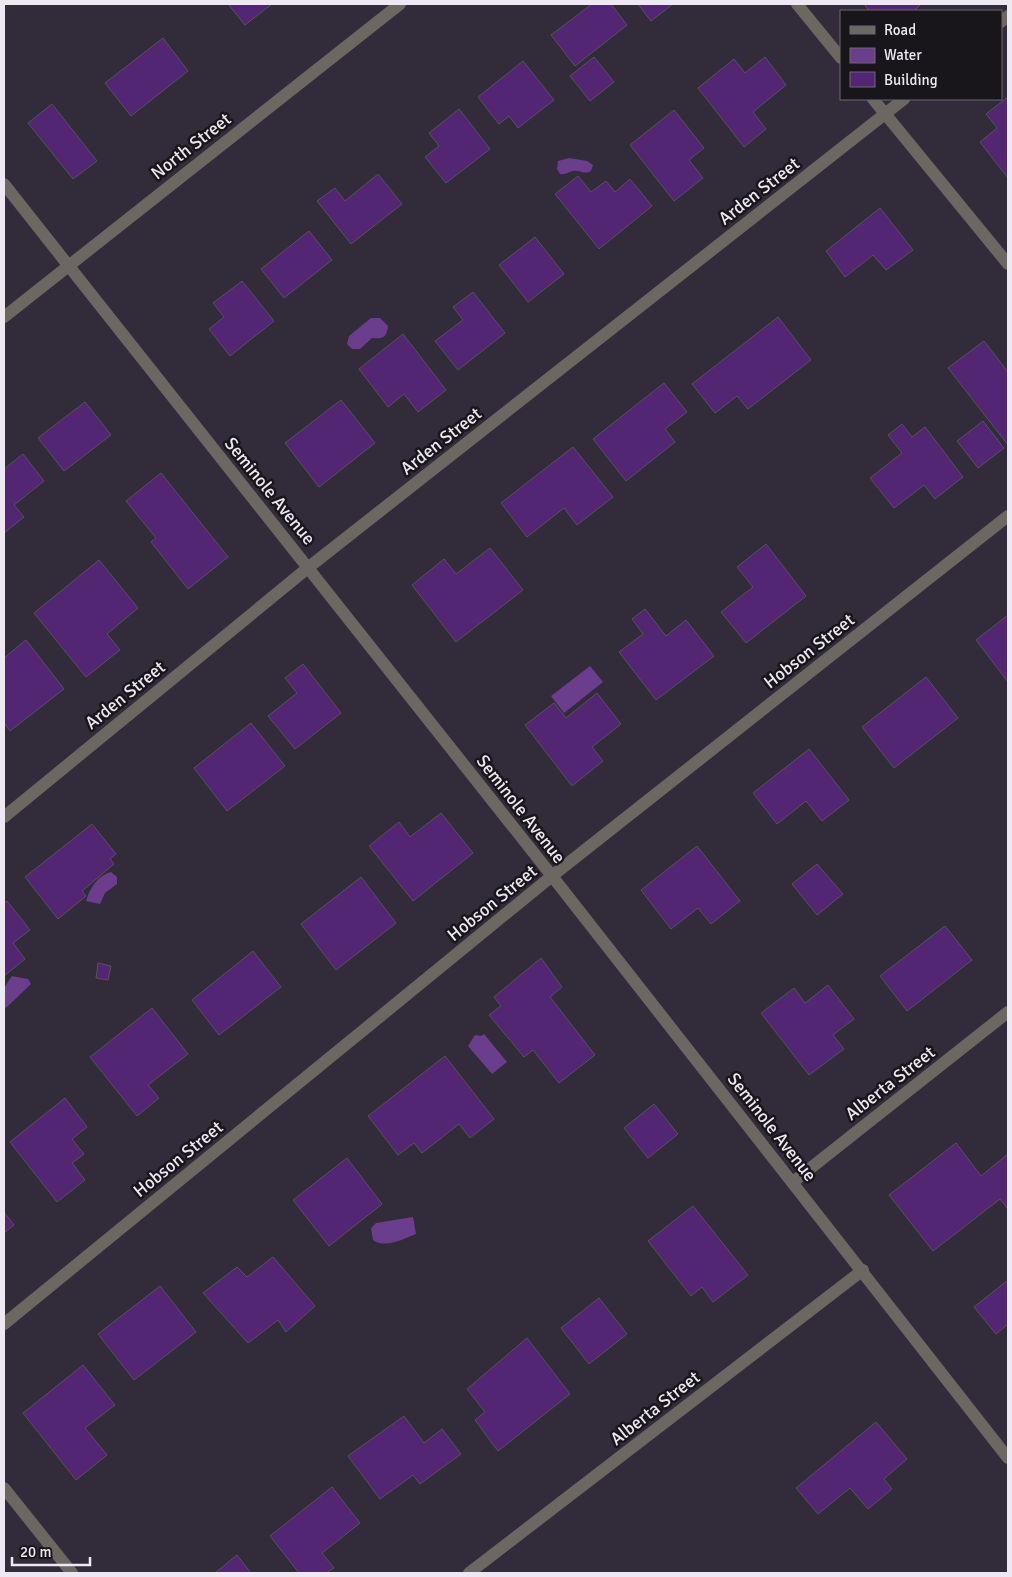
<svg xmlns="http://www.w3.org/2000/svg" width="1012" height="1577" viewBox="0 0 1012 1577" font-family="Signika,sans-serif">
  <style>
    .water { fill: #6a3e8d }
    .building { fill: #522673; stroke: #585160 }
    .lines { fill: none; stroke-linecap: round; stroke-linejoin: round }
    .minor { stroke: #6d6761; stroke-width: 12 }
    .tertiary { stroke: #6d6761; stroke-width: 12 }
    .labels { text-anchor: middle; stroke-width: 5; stroke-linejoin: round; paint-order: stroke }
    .street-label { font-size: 18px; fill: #ede8f1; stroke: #18151b }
  </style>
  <rect width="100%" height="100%" fill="#322b39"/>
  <path class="water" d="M569,158l18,3 6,4 -2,6c-7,4 -11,-1 -18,0 -5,1 -7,4 -13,3l-3,-5 1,-8z
    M371,318h9l8,8c-1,12 -6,13 -16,12l-12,11h-8l-5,-5 2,-8z
    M590,666l13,16 -39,31 -13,-17z
    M111,872l6,5v7l-12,9 -5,11 -14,-3c4,-13 11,-25 25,-29z
    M12,976l16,3 3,5 -25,24 -2,-2v-18z
    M484,1034l23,28 -15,12 -24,-28 7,-11 6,1z
    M413,1217l3,17c-13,5 -31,15 -43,6l-2,-12 5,-5z"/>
  <path class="building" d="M228,4h44l-27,21z
    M592,4h19l16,21 -52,41 -24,-31z
    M638,4h35l-22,17z
    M867,4h54l-7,7h-44l-5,-5z
    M163,38l25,33 -57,45 -26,-33z
    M594,57l20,25 -24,19 -20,-25z
    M765,57l21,28 -33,27 13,17 -22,18 -46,-59 36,-29 11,14z
    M523,61l31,39 -36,28 -9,-12 -10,8 -21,-27z
    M1008,97v81l-28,-36 17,-14 -11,-14z
    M52,104l45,57 -24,18 -45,-56z
    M459,109l31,40 -44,34 -21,-26 14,-11 -10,-13z
    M674,110l30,38 -15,12 14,18 -29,23 -44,-56z
    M378,174l24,30 -51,40 -34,-43 18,-13 10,13z
    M578,176l13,16 15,-11 9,11 15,-13 22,27 -53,43 -44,-55z
    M880,208l33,42 -27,20 -13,-15 -28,22 -19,-26z
    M309,231l23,29 -48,38 -23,-29z
    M535,237l29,37 -36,28 -29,-37z
    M242,281l32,40 -44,35 -21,-27 15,-12 -11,-14z
    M473,292l32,41 -47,37 -23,-29 28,-21 -10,-13z
    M778,317l33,43 -63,49 -11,-13 -22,17 -23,-29z
    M403,334l43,56 -28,22 -14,-18 -16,13 -29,-38z
    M984,341l24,31v73l-60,-77z
    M664,383l23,29 -22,17 10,13 -49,39 -33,-42z
    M341,400l34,43 -56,44 -34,-44z
    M85,402l26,33 -47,36 -26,-33z
    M983,421l21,27 -26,20 -21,-27z
    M902,424l10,13 13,-10 38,50 -28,22 -11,-14 -30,23 -24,-30 32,-25 -14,-18z
    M573,447l40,50 -36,28 -13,-17 -37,29 -26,-34z
    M23,454l21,27 -30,24 10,12 -20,16v-64z
    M161,473l67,84 -40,32 -37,-47 5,-4 -30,-37z
    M766,544l40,52 -60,47 -25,-31 32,-25 -16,-20z
    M490,548l33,42 -67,52 -44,-57 32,-26 12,15z
    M99,560l39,48 -31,26 13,16 -34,27 -52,-64z
    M645,609l21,27 20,-16 28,36 -58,44 -37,-48 24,-18 -11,-15z
    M1008,615v67l-32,-42z
    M26,640l38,49 -54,42 -6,-8v-65z
    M303,664l38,49 -46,36 -27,-33 29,-23 -12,-15z
    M926,677l32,41 -64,50 -32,-41z
    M597,693l24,31 -29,23 11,14 -31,25 -47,-61 29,-22 12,15z
    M251,723l34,43 -58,45 -33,-43z
    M809,749l40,51 -27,21 -16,-20 -29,23 -24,-31z
    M441,813l32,40 -60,48 -44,-55 30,-24 11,15z
    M92,824l24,30 -6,5 4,5 -32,27 4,5 -28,23 -33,-42z
    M697,846l43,55 -29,23 -13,-16 -27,21 -30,-39z
    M817,864l26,30 -26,21 -25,-31z
    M361,877l35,46 -60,47 -35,-46z
    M7,901l23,29 -17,13 12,16 -21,17v-73z
    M945,926l27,34 -65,51 -27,-35z
    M253,951l28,36 -62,48 -27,-35z
    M541,958l21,29 -12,10 45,58 -36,28 -26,-33 -9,7 -35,-42 12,-9 -7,-9z
    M98,963l13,3 -3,14 -12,-2z
    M828,985l26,34 -21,16 11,14 -35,26 -48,-62 33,-25 11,15z
    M152,1008l36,46 -40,31 11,13 -22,18 -47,-59z
    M445,1056l49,63 -24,19 -11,-14 -37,29 -8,-10 -16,12 -30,-39z
    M65,1098l22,29 -15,12 12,15 -12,9 13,17 -28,22 -47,-60z
    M654,1104l24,30 -30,24 -24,-30z
    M956,1143l25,33 27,-22v55l-8,-10 -67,52 -44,-56z
    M347,1158l35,46 -53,42 -36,-46z
    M693,1206l55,69 -35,27 -11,-15 -11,9 -43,-55z
    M4,1212l10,13 -10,8z
    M273,1257l42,49 -29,26 -8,-12 -30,23 -45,-50 34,-26 10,10z
    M1008,1280v44l-12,10 -22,-27z
    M160,1286l36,46 -62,48 -36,-46z
    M599,1298l28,36 -38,30 -28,-36z
    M527,1338l43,56 -72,57 -23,-31 10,-8 -18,-23z
    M83,1365l32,40 -30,23 22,27 -31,25 -53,-67z
    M404,1416l20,27 18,-14 19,25 -41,30 -7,-9 -33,24 -32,-43z
    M876,1422l31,37 -23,20 8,10 -24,20 -18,-21 -32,26 -22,-26z
    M332,1487l28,36 -38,30 12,15 -8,5h-27l-29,-37z
    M237,1555l14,18h-36z"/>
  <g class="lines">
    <path class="minor" d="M797,4l44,54
      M1001,22l7,-6
      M873,99l135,165
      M68,265l484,611 456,582
      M4,817l305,-250 595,-468
      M793,1182l215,-170
      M4,1324l548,-448 456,-360
      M4,1488l68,85
      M469,1573l394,-303"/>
    <path class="tertiary" d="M4,184l64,81
      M4,317l396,-313"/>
  </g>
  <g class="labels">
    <g class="street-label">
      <text transform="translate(191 146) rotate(-38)" y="6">North Street</text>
      <text transform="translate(759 191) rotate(-38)" y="6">Arden Street</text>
      <text transform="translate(441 441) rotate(-38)" y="6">Arden Street</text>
      <text transform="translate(270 491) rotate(51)" y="6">Seminole Avenue</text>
      <text transform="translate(809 651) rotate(-38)" y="6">Hobson Street</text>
      <text transform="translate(125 695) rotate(-39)" y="6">Arden Street</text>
      <text transform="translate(521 809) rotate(52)" y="6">Seminole Avenue</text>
      <text transform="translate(492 903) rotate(-39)" y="6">Hobson Street</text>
      <text transform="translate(890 1083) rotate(-38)" y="6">Alberta Street</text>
      <text transform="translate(772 1127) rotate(52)" y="6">Seminole Avenue</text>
      <text transform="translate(178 1159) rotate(-39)" y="6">Hobson Street</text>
      <text transform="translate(655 1408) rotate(-38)" y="6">Alberta Street</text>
    </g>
  </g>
  <rect width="1012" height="1577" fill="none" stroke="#ede8f1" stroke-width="10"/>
  <rect x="840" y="10" width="162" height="90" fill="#18151b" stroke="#6d6971"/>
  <rect x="850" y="26" width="25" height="8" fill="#6d6761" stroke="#6d6971"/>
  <text x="884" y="35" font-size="15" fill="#ede8f1">Road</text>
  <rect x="850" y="48" width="25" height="15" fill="#6a3e8d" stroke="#6d6971"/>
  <text x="884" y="60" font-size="15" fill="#ede8f1">Water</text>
  <rect x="850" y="72" width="25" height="15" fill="#522673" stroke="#6d6971"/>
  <text x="884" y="85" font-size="15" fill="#ede8f1">Building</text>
  <path d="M12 1557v8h78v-8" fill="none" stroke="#ede8f1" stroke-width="2.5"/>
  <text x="20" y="1557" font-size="15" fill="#ede8f1" stroke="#18151b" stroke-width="4" paint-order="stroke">20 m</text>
</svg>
